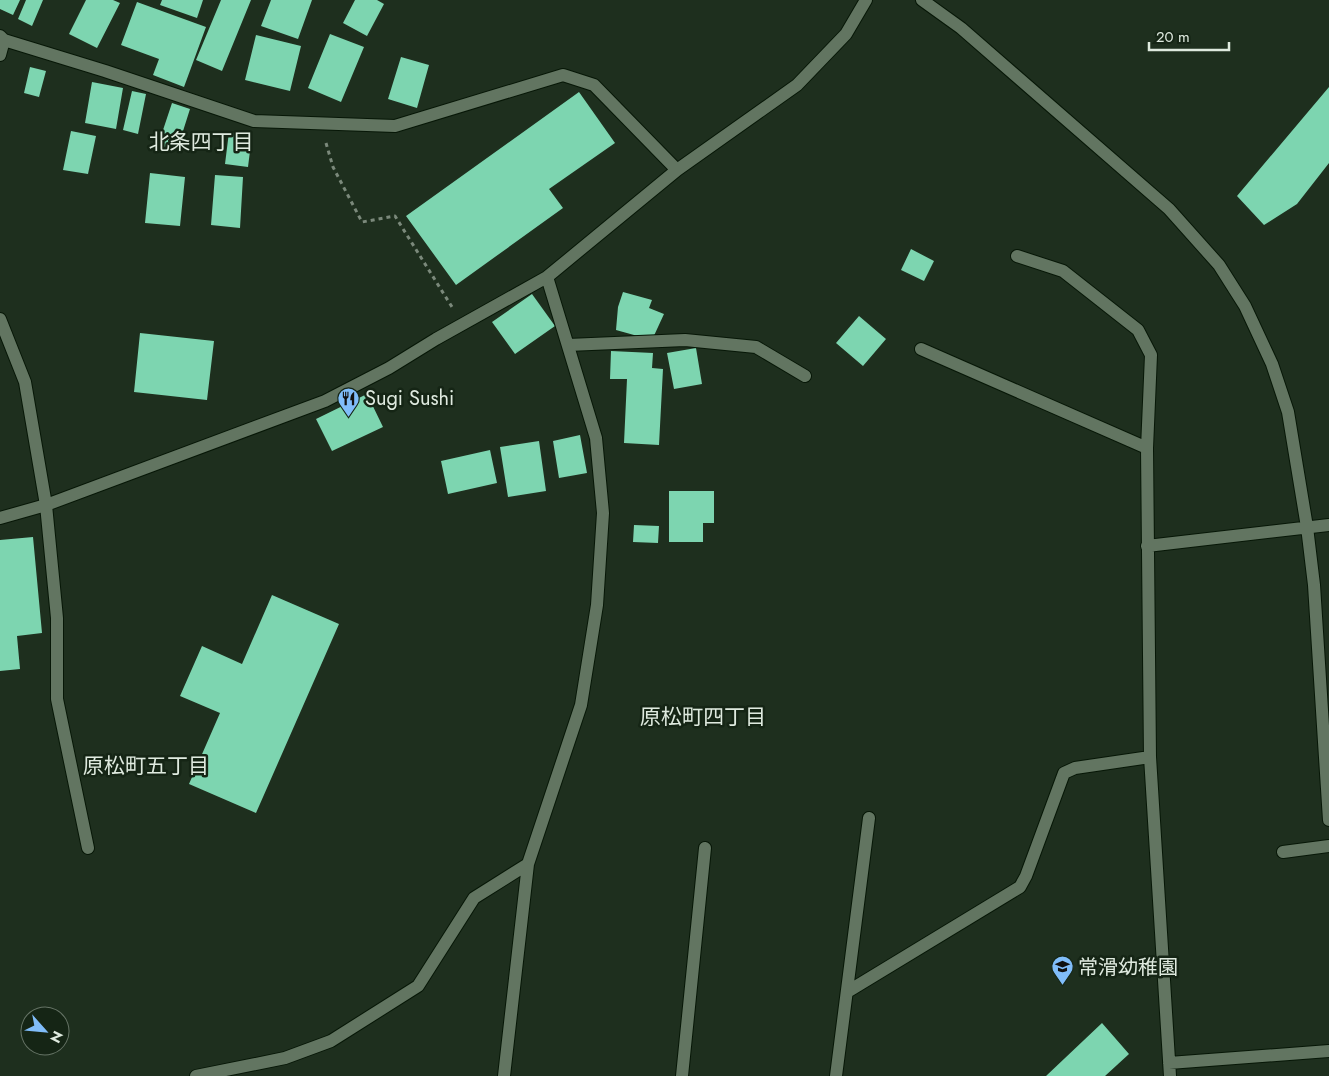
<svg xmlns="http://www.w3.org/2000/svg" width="1329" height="1076" viewBox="0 0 1329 1076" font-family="Jost,'Noto Sans JP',sans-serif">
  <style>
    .building { fill: #7dd5b0 }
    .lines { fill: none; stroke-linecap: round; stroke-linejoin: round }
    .minor-casing { stroke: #071707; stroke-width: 14 }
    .path { stroke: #7b897b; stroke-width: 3; stroke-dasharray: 4 4; stroke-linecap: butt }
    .minor { stroke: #627561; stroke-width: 12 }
    .labels { text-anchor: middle; stroke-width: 5; stroke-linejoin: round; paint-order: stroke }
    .poi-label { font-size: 20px; fill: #dfeadf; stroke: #152515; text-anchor: start }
    .neighbourhood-label { font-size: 21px; fill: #dfeadf; stroke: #152515 }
  </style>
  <rect width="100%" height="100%" fill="#1e2f1e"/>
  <path class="building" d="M0,0h20l-7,15 -13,-6z
    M26,0h17l-11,26 -14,-7z
    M86,0h27l7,3 -23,45 -28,-14z
    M162,0h41l-6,18 -37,-13z
    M221,0h30l-29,71 -26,-11z
    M271,0h41l-14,39 -37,-13z
    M355,0h22l7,4 -17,32 -24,-13z
    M137,2l69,25 -22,60 -31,-12 6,-16 -38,-14z
    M330,34l34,13 -23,55 -33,-14z
    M256,35l45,11 -11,45 -45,-11z
    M401,57l28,8 -12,43 -29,-9z
    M30,67l16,4 -7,26 -15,-4z
    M92,82l31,6 -7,41 -31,-6z
    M1329,87v76l-32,41 -33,21 -27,-29z
    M132,91l14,3 -8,40 -15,-4z
    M579,92l36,51 -66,46 14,19 -107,77 -50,-69z
    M172,103l18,6 -13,41 -19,-5z
    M71,131l25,5 -8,38 -25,-4z
    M229,132l23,3 -4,32 -23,-3z
    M150,173l35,4 -5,49 -35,-3z
    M215,175l28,2 -3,51 -29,-3z
    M911,249l23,12 -10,20 -23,-11z
    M623,292l29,8 -3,8 15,6 -12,26 -36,-10 2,-23z
    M532,294l23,32 -40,28 -23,-32z
    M859,316l27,23 -23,27 -27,-23z
    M140,333l74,8 -7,59 -73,-8z
    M696,348l6,36 -28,5 -7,-36z
    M611,351l42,2 -1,15 11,1 -4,76 -35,-2 3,-64h-17z
    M367,394l16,33 -51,24 -16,-32z
    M580,435l7,38 -28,5 -6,-37z
    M539,441l7,50 -38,6 -8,-50z
    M490,450l7,33 -49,11 -7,-33z
    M669,491h45v32h-11v19h-34z
    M634,525l25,1 -1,17 -25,-1z
    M33,537l9,96 -25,3 3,33 -20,2v-131z
    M272,595l67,29 -83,189 -67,-29 31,-71 -40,-17 22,-50 40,18z
    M1102,1023l27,31 -24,22h-59z"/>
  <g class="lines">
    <defs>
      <path id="minor" d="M922,0l39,28 208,181 50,56 26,41 27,58 16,48 19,115 7,58 15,235
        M0,36l4,4 101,31 149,50 141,5 168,-51 31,10 83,85
        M0,55l4,-15
        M0,319l25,63 21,123 11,113v81l31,149
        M568,345l117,-5 71,7 49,29
        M921,349l226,99 4,-93 -13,-25 -75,-59 -46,-15
        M1147,448l3,309 20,319
        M0,518l46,-13 279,-104 64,-33 47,-29 111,-62 130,-107 120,-85 49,-51 20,-34
        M1147,546l182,-21
        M1283,852l46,-6
        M847,992l173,-105 6,-11 38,-103 11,-5 75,-11
        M1169,1063l160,-12
        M196,1076l89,-18 46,-17 87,-55 56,-88 54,-34
        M504,1076l24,-212 53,-159 16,-100 6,-92 -7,-75 -49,-161
        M682,1076l23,-228
        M836,1076l33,-258"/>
    </defs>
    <use href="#minor" class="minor-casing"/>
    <path class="path" d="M326,143l7,24 29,55 33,-6 57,91"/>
    <use href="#minor" class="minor"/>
  </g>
  <defs>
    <symbol id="restaurant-pin" viewBox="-11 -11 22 30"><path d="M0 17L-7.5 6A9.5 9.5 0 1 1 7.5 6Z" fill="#80bdfa" stroke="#152515"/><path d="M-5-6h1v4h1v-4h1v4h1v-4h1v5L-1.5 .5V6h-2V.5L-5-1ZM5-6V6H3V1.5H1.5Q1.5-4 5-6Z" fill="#111"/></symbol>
    <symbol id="school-pin" viewBox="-11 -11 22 30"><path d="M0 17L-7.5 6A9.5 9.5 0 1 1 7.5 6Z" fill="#80bdfa" stroke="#152515"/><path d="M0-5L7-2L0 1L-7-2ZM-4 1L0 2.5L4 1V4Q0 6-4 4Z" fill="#111"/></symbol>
  </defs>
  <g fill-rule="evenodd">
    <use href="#restaurant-pin" x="336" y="386" width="25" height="34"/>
    <use href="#school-pin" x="1050" y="954" width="25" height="34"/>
  </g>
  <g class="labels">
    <g class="poi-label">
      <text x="365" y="405">Sugi Sushi</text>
      <text x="1078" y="974">常滑幼稚園</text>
    </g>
    <g class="neighbourhood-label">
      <text x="201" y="149">北条四丁目</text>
      <text x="703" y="724">原松町四丁目</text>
      <text x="146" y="773">原松町五丁目</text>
    </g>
  </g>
  <g transform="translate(45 1031) rotate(117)"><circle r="24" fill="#152515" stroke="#667466"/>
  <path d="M0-4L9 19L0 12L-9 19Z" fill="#80bdfa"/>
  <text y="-8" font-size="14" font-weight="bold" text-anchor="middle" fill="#dfeadf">N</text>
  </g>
  <path d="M1149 42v8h80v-8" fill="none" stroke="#dfeadf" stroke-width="2.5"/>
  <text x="1156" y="42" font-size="15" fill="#dfeadf" stroke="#152515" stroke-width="4" paint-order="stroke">20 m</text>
</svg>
